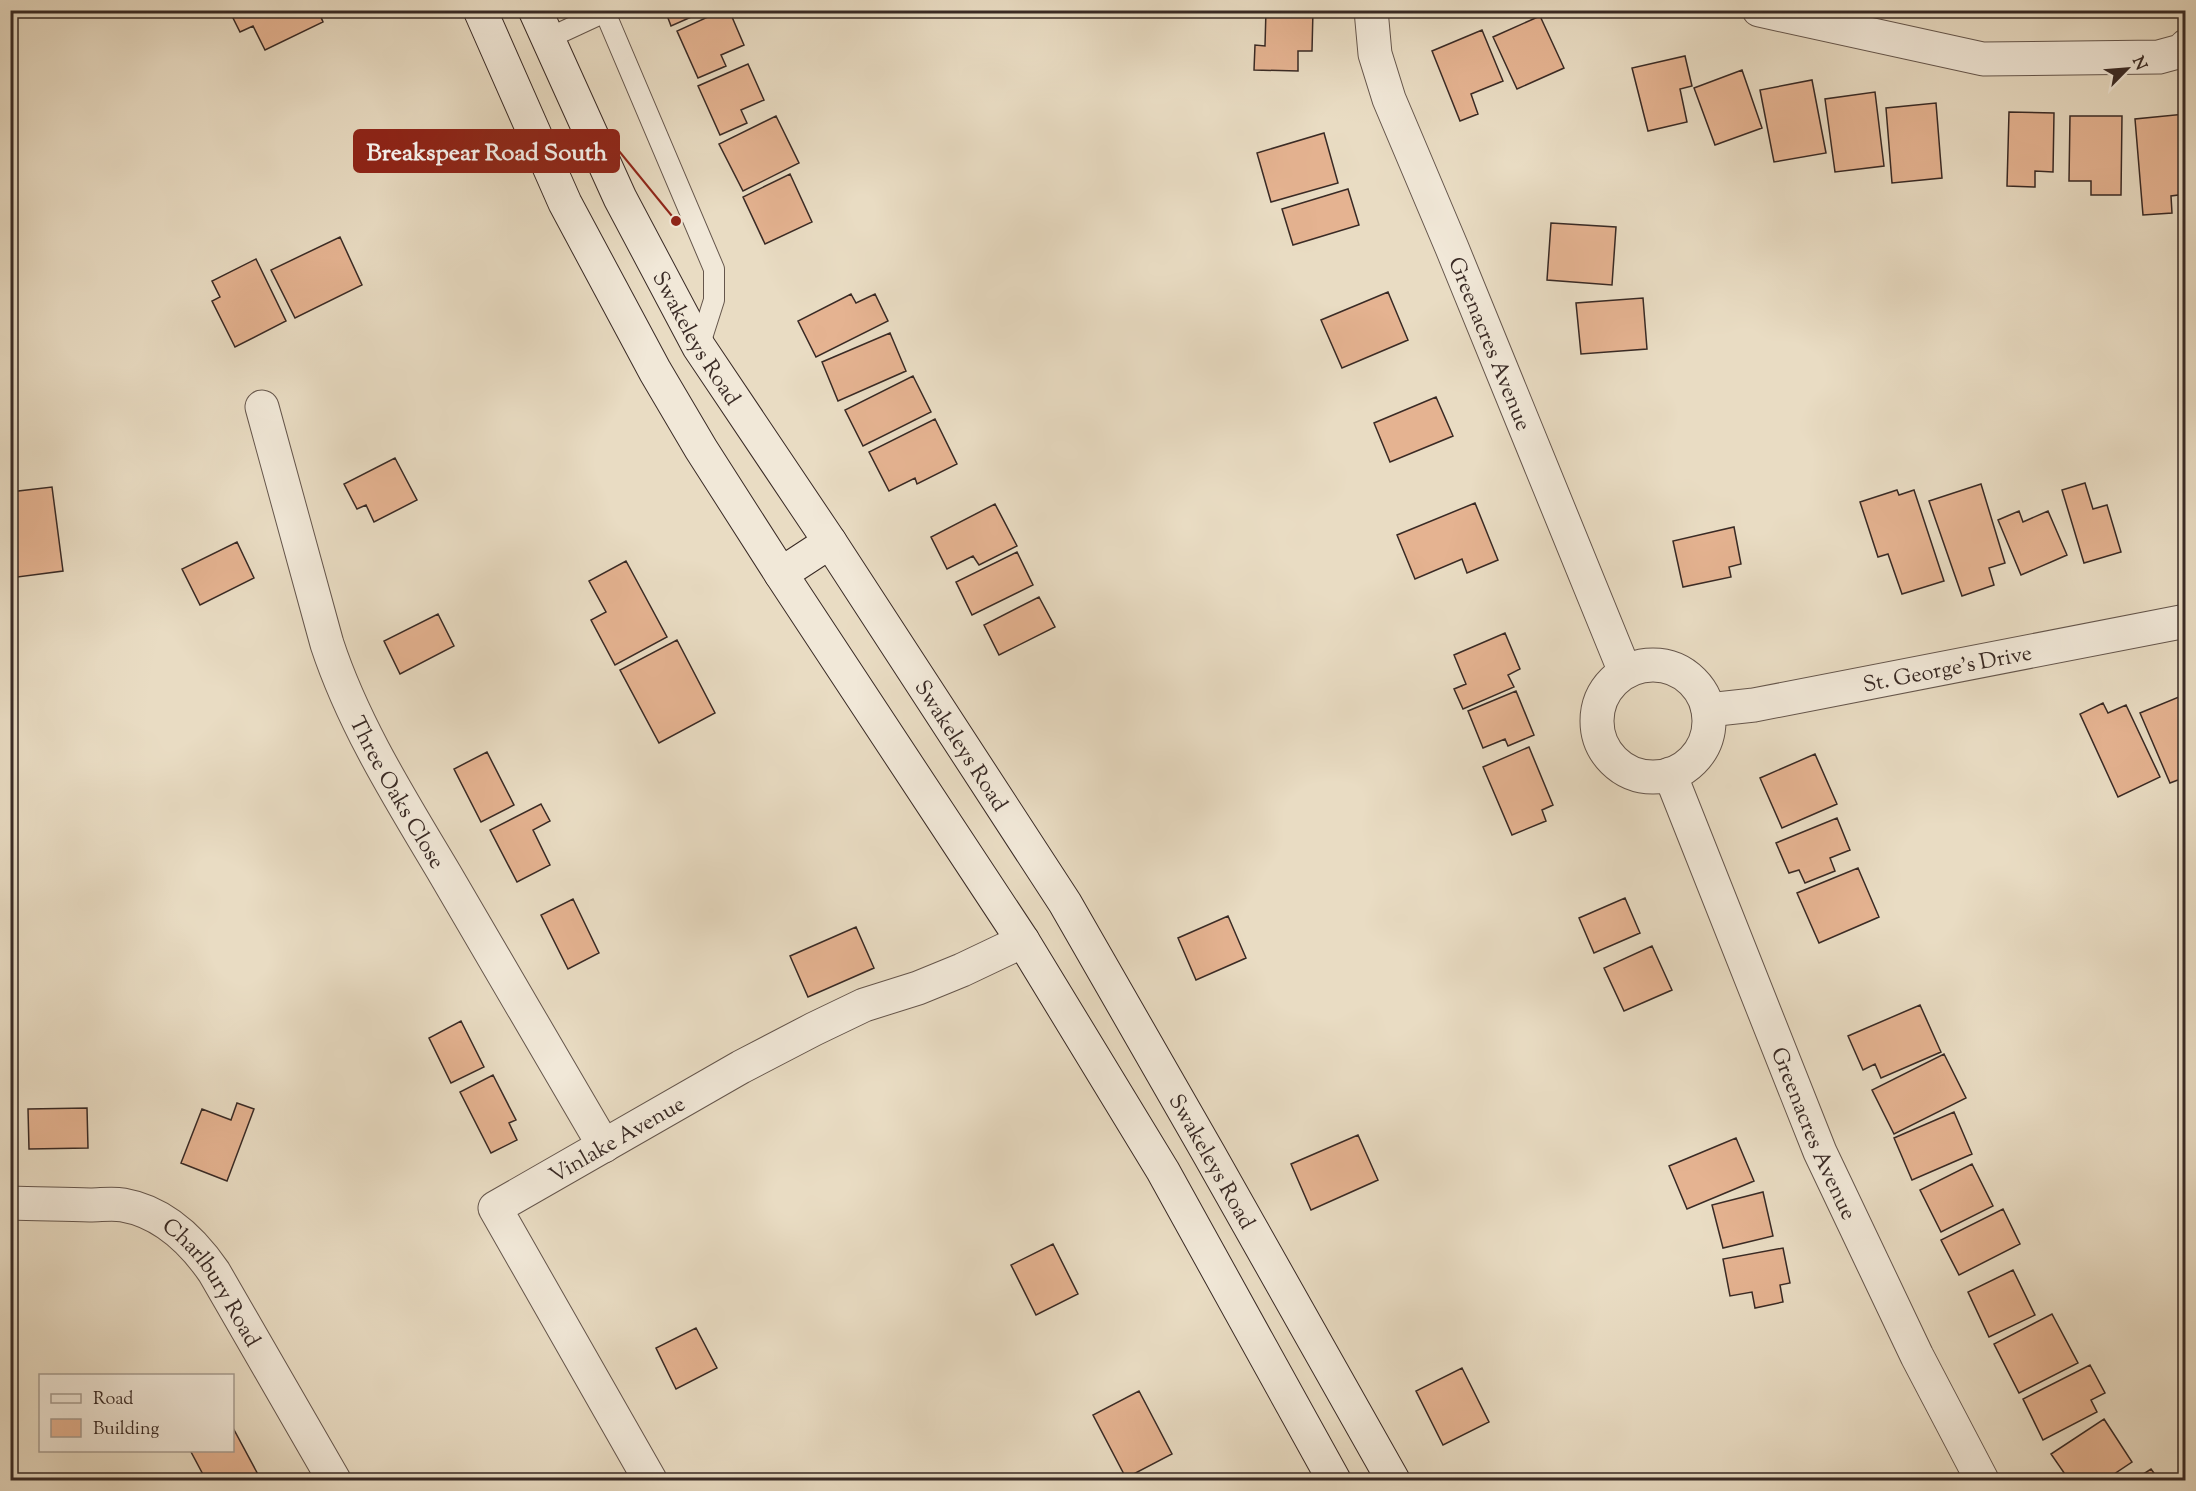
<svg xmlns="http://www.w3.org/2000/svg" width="2196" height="1491" viewBox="0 0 2196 1491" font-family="'Sorts Mill Goudy',serif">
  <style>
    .building { fill: #e5b391; stroke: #392a25; stroke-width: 1.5 }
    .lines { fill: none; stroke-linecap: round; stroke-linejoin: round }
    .service-casing { stroke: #65564c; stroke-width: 22 }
    .minor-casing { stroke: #65564c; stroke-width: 35 }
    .secondary-casing { stroke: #392a25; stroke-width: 35 }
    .service { stroke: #f1e8d8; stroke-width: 20 }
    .minor { stroke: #f1e8d8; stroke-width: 33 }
    .secondary { stroke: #f1e8d8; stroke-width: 33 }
    .labels { text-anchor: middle; stroke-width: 5; stroke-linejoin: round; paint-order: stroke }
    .street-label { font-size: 22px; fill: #392a25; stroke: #f1e8d8 }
    .leader { fill: none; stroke: #8f2418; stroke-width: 2 }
    .callout-dot { fill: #8f2418; stroke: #f1e8d8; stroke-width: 2 }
    .callout { fill: #8f2418; stroke: #8f2418; stroke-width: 2 }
    .callout-label { font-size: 24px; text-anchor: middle; font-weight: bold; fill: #fff }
  </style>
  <rect width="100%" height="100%" fill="#e9dcc3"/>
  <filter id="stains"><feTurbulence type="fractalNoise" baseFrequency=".00333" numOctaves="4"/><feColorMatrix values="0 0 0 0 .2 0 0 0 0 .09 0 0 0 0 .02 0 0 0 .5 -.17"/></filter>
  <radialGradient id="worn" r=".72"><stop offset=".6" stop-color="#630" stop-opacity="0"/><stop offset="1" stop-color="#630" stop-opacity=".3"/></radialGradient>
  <path class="building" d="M229,10h89l5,12 -58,28 -12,-24 -13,6z
    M665,10h42l-36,16z
    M723,10h6l15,35 -23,10 5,11 -28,12 -21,-47z
    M1145,10h46v1l-46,1z
    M1203,10h46v2l-46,1z
    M1266,10h47l-1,41h-14v20l-44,-1 1,-25 10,1z
    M1540,16l24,52 -47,21 -24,-52z
    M1482,30l21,51 -32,13 7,20 -18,7 -28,-70z
    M1685,56l7,30 -12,3 7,33 -39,9 -16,-63z
    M748,64l16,36 -23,10 6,13 -27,12 -22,-49z
    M1742,70l20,58 -47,17 -21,-57z
    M1812,80l14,73 -52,9 -14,-72z
    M1875,92l9,74 -49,6 -10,-73z
    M1936,103l6,75 -50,5 -6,-75z
    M2009,112l45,1 -1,59 -18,-1v16l-28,-1z
    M2185,114l1,80 -15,2 1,17 -29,2 -8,-96z
    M776,116l23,47 -56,28 -24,-47z
    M2070,116h52l-1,79h-30v-14h-22z
    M1324,133l14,50 -67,19 -14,-49z
    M790,174l22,48 -47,22 -22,-47z
    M1348,189l11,36 -66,20 -11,-36z
    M1551,223l65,4 -4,58 -65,-5z
    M340,237l22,48 -67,33 -24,-48z
    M256,259l30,62 -51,26 -23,-46 8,-4 -8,-16z
    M1388,292l20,48 -66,28 -21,-48z
    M851,294l5,9 19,-9 13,27 -72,36 -18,-36z
    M1643,298l4,51 -66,5 -5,-51z
    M890,333l16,38 -68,30 -16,-39z
    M913,376l18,36 -68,34 -18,-36z
    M1436,397l17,39 -63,26 -16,-39z
    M935,419l22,45 -40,20 -2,-6 -26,13 -20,-39z
    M395,458l22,42 -43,22 -8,-17 -9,4 -13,-25z
    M2085,483l8,26 14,-4 14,47 -37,11 -22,-73z
    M1981,484l24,79 -16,5 5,17 -32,11 -33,-95z
    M52,487l11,84 -53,7v-86z
    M1897,490l2,5 15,-5 30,91 -42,13 -14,-40 -10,3 -18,-55z
    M1475,503l23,57 -31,13 -5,-14 -47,20 -18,-44z
    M995,504l22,42 -38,19 -6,-9 -26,13 -16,-32z
    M2019,511l4,11 25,-11 19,44 -46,20 -23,-55z
    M1734,527l7,37 -12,3 2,10 -48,10 -10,-46z
    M237,542l17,36 -54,27 -18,-36z
    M1017,552l16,33 -61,30 -16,-33z
    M626,561l41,76 -52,28 -24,-45 15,-8 -17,-31z
    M1039,597l16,30 -56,28 -15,-30z
    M438,614l16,32 -54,28 -16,-33z
    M1505,633l15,36 -12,6 6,12 -51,22 -9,-20 12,-5 -12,-29z
    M677,640l38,73 -56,30 -39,-73z
    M1516,691l18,44 -26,11 -3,-7 -22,9 -15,-37z
    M2186,694v83l-16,6 -30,-70z
    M2103,703l5,10 18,-8 34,72 -42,20 -38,-83z
    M1529,747l24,58 -11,5 4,11 -34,14 -29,-68z
    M487,752l27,53 -33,17 -27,-53z
    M1815,754l22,50 -55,24 -22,-50z
    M541,804l9,17 -17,9 17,35 -33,17 -27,-52z
    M1837,818l13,32 -20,8 5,13 -30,12 -6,-13 -10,3 -13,-30z
    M1858,868l21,49 -60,26 -22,-50z
    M1625,898l15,35 -46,20 -15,-35z
    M573,899l26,54 -31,16 -27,-54z
    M1228,916l18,42 -50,22 -18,-42z
    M856,927l18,41 -66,29 -18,-41z
    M1652,946l20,44 -48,21 -20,-43z
    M1920,1005l21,47 -60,26 -6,-14 -12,6 -15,-34z
    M461,1021l23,46 -33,16 -22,-45z
    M1944,1054l22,44 -72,36 -22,-44z
    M493,1075l23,45 -7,3 8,17 -26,13 -31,-61z
    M237,1103l17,6 -27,72 -46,-18 21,-54 29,11z
    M87,1108l1,40 -59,1 -1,-40z
    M1954,1112l18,42 -60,26 -18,-42z
    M1358,1135l20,45 -67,30 -20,-46z
    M1736,1138l18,43 -67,28 -18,-43z
    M1972,1164l21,42 -52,26 -21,-42z
    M1763,1192l10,44 -50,12 -11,-43z
    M2003,1209l17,35 -61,31 -18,-35z
    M1053,1244l25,50 -42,21 -25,-50z
    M1783,1248l7,35 -10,2 3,17 -28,6 -3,-16 -22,4 -7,-37z
    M2013,1270l22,45 -46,22 -21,-45z
    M2052,1314l26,49 -59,30 -25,-49z
    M696,1328l21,40 -41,21 -20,-41z
    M2090,1365l15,28 -14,7 6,12 -54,28 -20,-41z
    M1462,1368l27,54 -46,23 -27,-54z
    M1139,1391l33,63 -46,24 -33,-63z
    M2104,1419l28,43 -27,18h-36l-18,-26z
    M232,1426l29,54h-55l-16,-30h42z
    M2151,1469l8,11h-25z"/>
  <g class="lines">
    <defs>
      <path id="service" d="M604,10l110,259v31l-15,47
        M549,38l56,-26"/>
      <g id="minor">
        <path id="s1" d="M1371,10l4,44 14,45 63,149 173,424"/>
        <path d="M1759,10l224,49 176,-2 22,-6 5,-5"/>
        <path id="s2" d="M262,407l65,237c27,82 74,156 118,230 53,91 106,181 159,272"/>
        <circle cx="1653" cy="721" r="56"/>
        <path id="s3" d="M1708,710l46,-5 432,-84"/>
        <path id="s4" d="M1670,774l150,378 97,204 65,124"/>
        <path id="s5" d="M10,1203c27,1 54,1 80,2 11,0 22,-2 33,0 40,7 69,35 91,67l120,208"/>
        <path id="s6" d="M650,1480l-155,-272 246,-141 73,-38 50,-24 54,-17 44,-18 61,-29"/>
      </g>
      <g id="secondary">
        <path d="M480,10l85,193 90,168 46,78 80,125 242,367 140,230 171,309"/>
        <path id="s7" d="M535,10l85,188 79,149 131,195 235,361 144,251 184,326"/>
        <path d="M781,574l49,-32"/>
      </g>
    </defs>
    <use href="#service" class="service-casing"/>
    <use href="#minor" class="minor-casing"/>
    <use href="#secondary" class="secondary-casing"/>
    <use href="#service" class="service"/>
    <use href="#minor" class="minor"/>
    <use href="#secondary" class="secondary"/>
  </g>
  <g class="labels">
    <g class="street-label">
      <text dy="8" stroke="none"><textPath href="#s7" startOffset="366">Swakeleys Road</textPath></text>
      <text dy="8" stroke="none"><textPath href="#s1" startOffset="356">Greenacres Avenue</textPath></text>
      <text dy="8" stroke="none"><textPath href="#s3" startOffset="243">St. George's Drive</textPath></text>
      <text dy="8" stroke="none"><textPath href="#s7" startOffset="852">Swakeleys Road</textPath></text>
      <text dy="8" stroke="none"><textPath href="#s2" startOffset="410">Three Oaks Close</textPath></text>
      <text dy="8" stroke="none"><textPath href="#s4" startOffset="387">Greenacres Avenue</textPath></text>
      <text dy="8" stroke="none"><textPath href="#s6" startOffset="453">Vinlake Avenue</textPath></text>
      <text dy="8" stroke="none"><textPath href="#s7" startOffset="1338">Swakeleys Road</textPath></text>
      <text dy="8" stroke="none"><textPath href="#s5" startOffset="236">Charlbury Road</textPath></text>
    </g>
  </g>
  <path class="leader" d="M676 221L619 151"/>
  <circle class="callout-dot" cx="676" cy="221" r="6"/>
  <rect class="callout" x="354" y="130" width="265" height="42" rx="6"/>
  <g class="callout-label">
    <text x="487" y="160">Breakspear Road South</text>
  </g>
  <rect width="2196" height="1491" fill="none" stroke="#e9dcc3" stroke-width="36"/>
  <rect x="12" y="12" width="2172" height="1467" fill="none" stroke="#392a25" stroke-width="3"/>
  <rect x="18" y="18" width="2160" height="1455" fill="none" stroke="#392a25" stroke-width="1.5"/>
  <rect x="39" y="1374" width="195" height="78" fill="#f1e8d8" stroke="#a79c90" stroke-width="1.5"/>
  <rect x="51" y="1394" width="30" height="9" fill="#f1e8d8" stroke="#a79c90" stroke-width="1.5"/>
  <text x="93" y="1404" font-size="18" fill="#392a25">Road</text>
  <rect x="51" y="1419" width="30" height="18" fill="#e5b391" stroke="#a79c90" stroke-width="1.5"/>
  <text x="93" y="1434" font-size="18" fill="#392a25">Building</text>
  <g transform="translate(2127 69) rotate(65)" stroke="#f1e8d8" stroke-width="4.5" paint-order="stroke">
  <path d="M0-4.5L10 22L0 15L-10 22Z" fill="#392a25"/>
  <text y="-9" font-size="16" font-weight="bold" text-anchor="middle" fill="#392a25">N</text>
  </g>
  <rect width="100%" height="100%" filter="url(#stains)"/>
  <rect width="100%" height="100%" fill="url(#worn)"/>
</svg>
